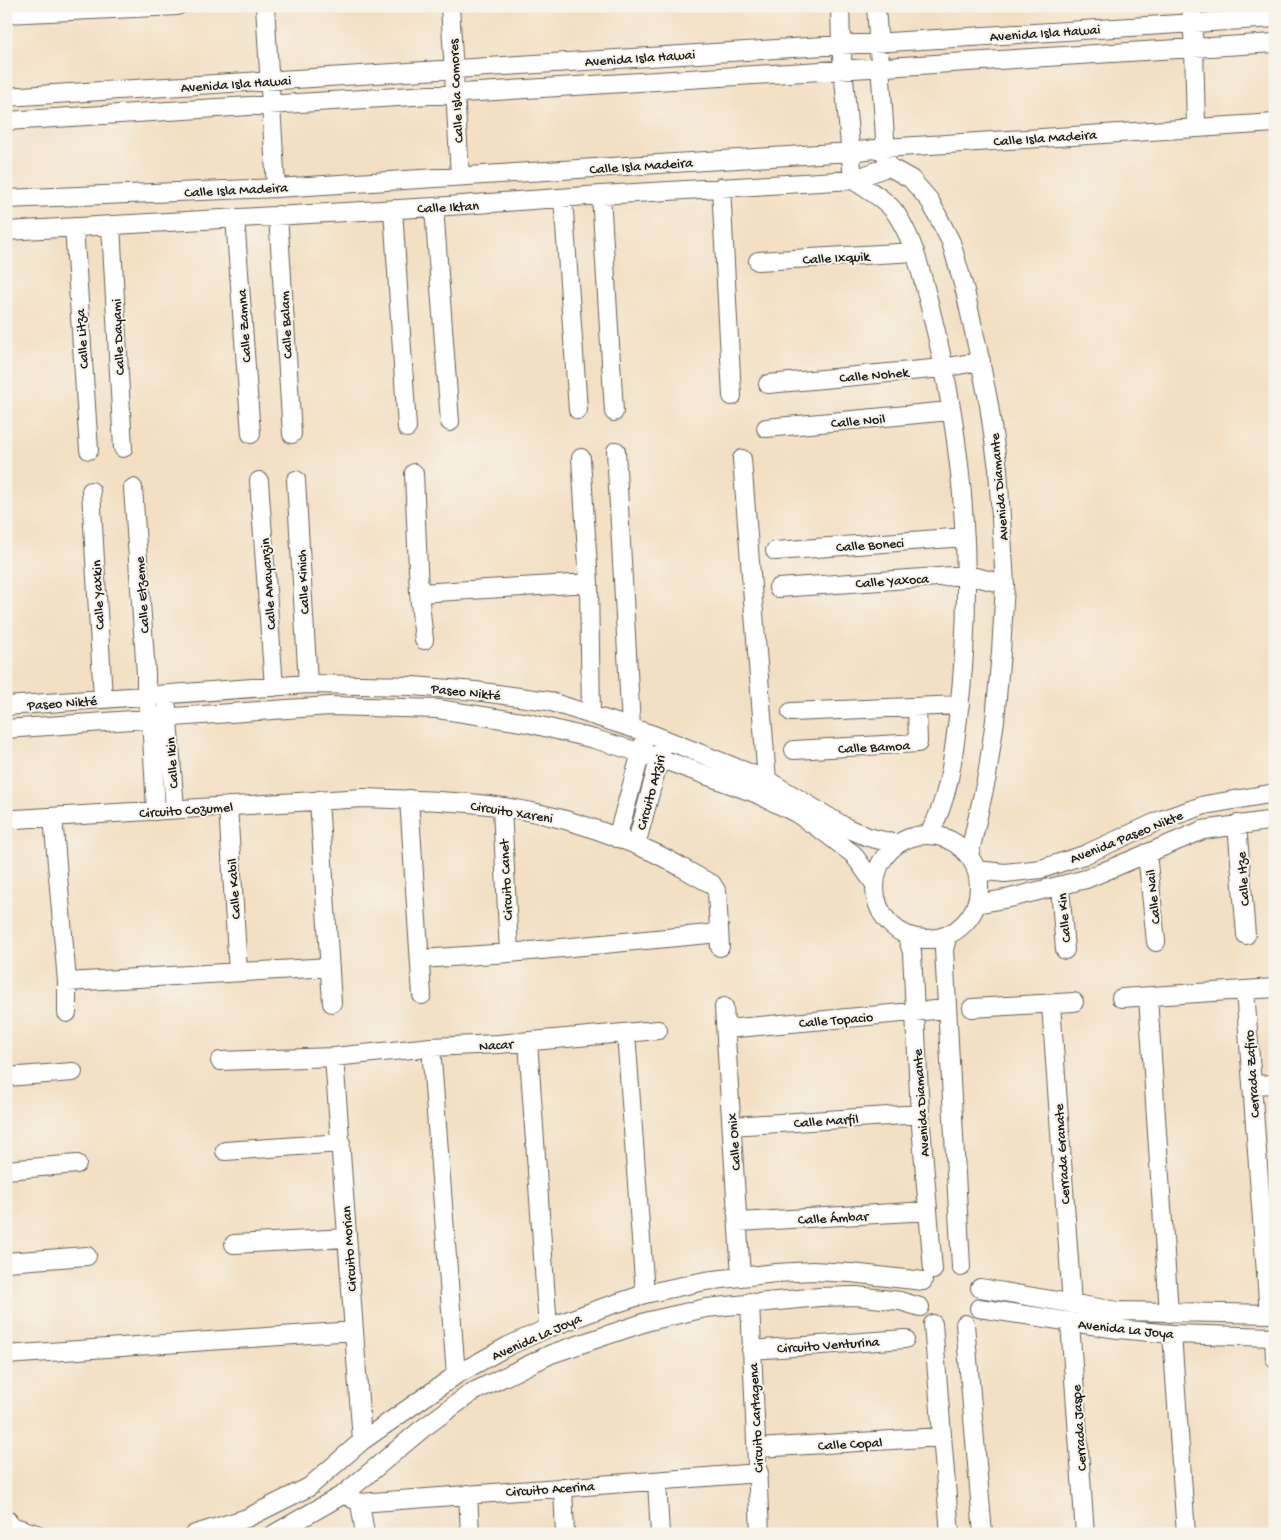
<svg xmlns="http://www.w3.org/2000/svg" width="1281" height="1540" viewBox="0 0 1281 1540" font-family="'Gochi Hand',sans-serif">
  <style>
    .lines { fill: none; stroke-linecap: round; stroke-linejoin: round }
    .minor-casing { stroke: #676056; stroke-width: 20 }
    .major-casing { stroke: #676056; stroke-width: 25 }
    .minor { stroke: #fff; stroke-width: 18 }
    .major { stroke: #fff; stroke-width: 22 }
    .labels { text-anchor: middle; stroke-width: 4; stroke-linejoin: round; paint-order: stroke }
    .street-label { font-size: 14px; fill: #1c1c1c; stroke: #f7f3e8 }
  </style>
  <rect width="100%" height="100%" fill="#f7f3e8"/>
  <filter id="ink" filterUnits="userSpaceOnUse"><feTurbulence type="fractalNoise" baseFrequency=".02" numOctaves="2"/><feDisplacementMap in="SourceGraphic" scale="10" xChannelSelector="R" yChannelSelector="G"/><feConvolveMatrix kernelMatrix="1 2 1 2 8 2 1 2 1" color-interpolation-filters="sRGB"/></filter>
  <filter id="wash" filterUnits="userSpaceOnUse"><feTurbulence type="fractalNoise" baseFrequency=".0096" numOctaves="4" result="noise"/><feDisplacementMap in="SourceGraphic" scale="20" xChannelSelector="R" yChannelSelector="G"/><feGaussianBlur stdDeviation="1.12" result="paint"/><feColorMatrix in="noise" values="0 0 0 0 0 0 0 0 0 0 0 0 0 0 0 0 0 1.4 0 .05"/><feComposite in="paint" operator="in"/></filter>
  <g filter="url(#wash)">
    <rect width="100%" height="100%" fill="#f3dfc3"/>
  </g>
  <g filter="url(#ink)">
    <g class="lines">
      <defs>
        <path id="minor" d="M265,6l11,182
          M450,6l10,170
          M840,6l1,39 12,135c15,10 34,20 44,35 18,28 25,61 33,92 34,134 45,274 28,411 -5,40 -9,81 -29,116
          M876,6l11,161 6,2 18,10 19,22 21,41 14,49 13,59 11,55 9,64 7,115 -4,68 -6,68 -8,56 -18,80
          M1191,6l3,42 2,79
          M6,14l171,-8
          M6,97l1269,-79
          M6,121l1269,-78
          M721,187l11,209
          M601,195l13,217
          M563,198l15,212
          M6,199l270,-11 574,-36 34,-4 391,-25
          M434,207l16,215
          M393,209l14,219
          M278,215l14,219
          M235,218l16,216
          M111,225l12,223
          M74,227l15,223
          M6,231l428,-24 167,-12 252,-15 34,-13
          M758,261l157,-9
          M768,384l175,-16 38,-7
          M766,428l184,-17
          M616,451l15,276
          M581,458l8,125 2,132
          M742,459l25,321
          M414,473l5,120 5,47
          M296,480l12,204
          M259,481l15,206
          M133,488l13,186v22l5,22 5,93
          M91,491l12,207
          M775,551l190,-14
          M778,588l189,-13 38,9
          M419,593l170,-10
          M6,706l302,-22 105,2 62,5 73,10 106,34 113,45 80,48 21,9 28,7
          M167,707l8,102
          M791,712l169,-7
          M6,729l324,-23 108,3 90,14 66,16 65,19 96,35 41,20 31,21 26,20 21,29
          M794,750l124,-7 -1,-36
          M409,799l13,196
          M319,800l13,203
          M228,806l10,166
          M502,807l7,146
          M53,817l14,165v31
          M16,819l348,-21c63,2 129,3 190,19 32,8 64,20 94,33 22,9 43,24 64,34l5,8 3,55
          M1237,824l9,111
          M875 887a52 52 0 1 1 104 0a52 52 0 1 1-104 0Z
          M617,838l27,-96
          M636,845l26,-96
          M1147,853l9,89
          M976,870l29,3 36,-4 43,-14 77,-35 44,-15 70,-12
          M1060,886l5,64
          M976,904l34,-6 76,-19 117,-49 72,-10
          M948,935l-4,14 17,318
          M907,936l5,16 8,162 13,156
          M421,959l88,-6 210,-20
          M67,982l263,-15
          M1245,990l24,324
          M1148,997l21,316
          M1121,998l154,-10
          M1051,1004l21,300
          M724,1007l17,270
          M972,1008l102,-6
          M726,1029l220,-20
          M626,1033l19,261
          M528,1041l20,287
          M431,1047l25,328
          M334,1057l28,384
          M220,1061l114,-4 97,-10 67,-3 160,-14
          M6,1077l67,-5
          M1252,1085l23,-1
          M732,1126l188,-12
          M225,1151l116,-8
          M6,1170l71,-6
          M738,1222l190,-11
          M234,1244l113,-6
          M6,1262l81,-6
          M980,1288l137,23 158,3
          M750,1302l10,232
          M979,1308l139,21 54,5 103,3
          M1070,1323l15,211
          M933,1324l17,210
          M965,1324l18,210
          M1172,1334l14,200
          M1274,1337l1,21
          M751,1350l154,-11
          M6,1355l348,-24
          M758,1448l184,-11
          M657,1481l3,53
          M563,1487l2,47
          M344,1494l16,9 399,-30
          M468,1494l2,40
          M360,1503l5,31
          M8,1525l29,9
          M195,1534l52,-16 62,-31 53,-46 94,-66 52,-29 40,-18 54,-20 43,-14 60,-13 71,-8 36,-2 39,2 72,8
          M274,1534l70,-40 78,-65 49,-36 80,-39 98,-33 57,-13 113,-11 37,-1 44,5 20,6"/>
        <path id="major" d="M6,1522l5,12"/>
      </defs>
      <use href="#minor" class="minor-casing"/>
      <use href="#major" class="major-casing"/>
      <use href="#minor" class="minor"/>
      <use href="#major" class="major"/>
    </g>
  </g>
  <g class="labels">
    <g class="street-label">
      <text transform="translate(1045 32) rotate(-4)" y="5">Avenida Isla Hawai</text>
      <text transform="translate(640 57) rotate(-4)" y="5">Avenida Isla Hawai</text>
      <text transform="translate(236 83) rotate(-4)" y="5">Avenida Isla Hawai</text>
      <text transform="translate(455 91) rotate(-93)" y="5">Calle Isla Comores</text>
      <text transform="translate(1045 137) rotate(-4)" y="5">Calle Isla Madeira</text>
      <text transform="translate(641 165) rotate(-4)" y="5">Calle Isla Madeira</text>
      <text transform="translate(236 189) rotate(-3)" y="5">Calle Isla Madeira</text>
      <text transform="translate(448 206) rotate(-3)" y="5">Calle Iktan</text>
      <text transform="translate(836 257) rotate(-3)" y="5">Calle Ixquik</text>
      <text transform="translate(285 325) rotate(-93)" y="5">Calle Balam</text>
      <text transform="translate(243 326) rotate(-94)" y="5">Calle Zamna</text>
      <text transform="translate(117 337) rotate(-93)" y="5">Calle Dayami</text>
      <text transform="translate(81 339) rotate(-94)" y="5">Calle Litza</text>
      <text transform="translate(874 374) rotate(-5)" y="5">Calle Nohek</text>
      <text transform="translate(858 420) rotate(-5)" y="5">Calle Noil</text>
      <text transform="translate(998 487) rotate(-95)" y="5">Avenida Diamante</text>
      <text transform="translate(870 544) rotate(-4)" y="5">Calle Boneci</text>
      <text transform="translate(892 580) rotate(-4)" y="5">Calle Yaxoca</text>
      <text transform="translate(302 582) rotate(-93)" y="5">Calle Kinich</text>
      <text transform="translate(267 584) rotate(-94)" y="5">Calle Anayanzin</text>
      <text transform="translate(97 595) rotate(-93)" y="5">Calle Yaxkin</text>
      <text transform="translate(141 595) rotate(-94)" y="5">Calle Etzeme</text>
      <text transform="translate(466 691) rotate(6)" y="5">Paseo Nikté</text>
      <text transform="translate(62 702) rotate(-4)" y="5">Paseo Nikté</text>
      <text transform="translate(874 746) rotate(-3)" y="5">Calle Bamoa</text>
      <text transform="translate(171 763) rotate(-94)" y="5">Calle Ikin</text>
      <text transform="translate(650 792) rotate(-75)" y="5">Circuito Atziri</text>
      <text transform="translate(186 809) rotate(-4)" y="5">Circuito Cozumel</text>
      <text transform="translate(512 811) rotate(9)" y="5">Circuito Xareni</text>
      <text transform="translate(1126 836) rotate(-22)" y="5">Avenida Paseo Nikte</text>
      <text transform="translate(1242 879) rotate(-94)" y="5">Calle Itze</text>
      <text transform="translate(505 880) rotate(-93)" y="5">Circuito Canet</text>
      <text transform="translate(233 889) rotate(-94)" y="5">Calle Kabil</text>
      <text transform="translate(1152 897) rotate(-96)" y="5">Calle Nail</text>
      <text transform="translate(1063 918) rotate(-95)" y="5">Calle Kin</text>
      <text transform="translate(836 1019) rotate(-5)" y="5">Calle Topacio</text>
      <text transform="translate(496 1044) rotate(-4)" y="5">Nacar</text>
      <text transform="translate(1251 1074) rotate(-94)" y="5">Cerrada Zafiro</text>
      <text transform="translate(920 1103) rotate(-94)" y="5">Avenida Diamante</text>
      <text transform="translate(826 1120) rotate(-4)" y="5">Calle Marfil</text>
      <text transform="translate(733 1142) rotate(-94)" y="5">Calle Onix</text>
      <text transform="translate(1061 1154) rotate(-94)" y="5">Cerrada Granate</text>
      <text transform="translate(833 1217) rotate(-3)" y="5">Calle Ámbar</text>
      <text transform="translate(348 1249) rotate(-94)" y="5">Circuito Morian</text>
      <text transform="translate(1126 1328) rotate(6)" y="5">Avenida La Joya</text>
      <text transform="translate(536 1336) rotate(-24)" y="5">Avenida La Joya</text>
      <text transform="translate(828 1344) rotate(-4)" y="5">Circuito Venturina</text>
      <text transform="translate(755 1418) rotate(-93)" y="5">Circuito Cartagena</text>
      <text transform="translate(1078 1428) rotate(-94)" y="5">Cerrada Jaspe</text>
      <text transform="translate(850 1443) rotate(-3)" y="5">Calle Copal</text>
      <text transform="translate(550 1488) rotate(-4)" y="5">Circuito Acerina</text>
    </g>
  </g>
  <rect width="1281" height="1540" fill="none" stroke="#f7f3e8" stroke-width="25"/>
</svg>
